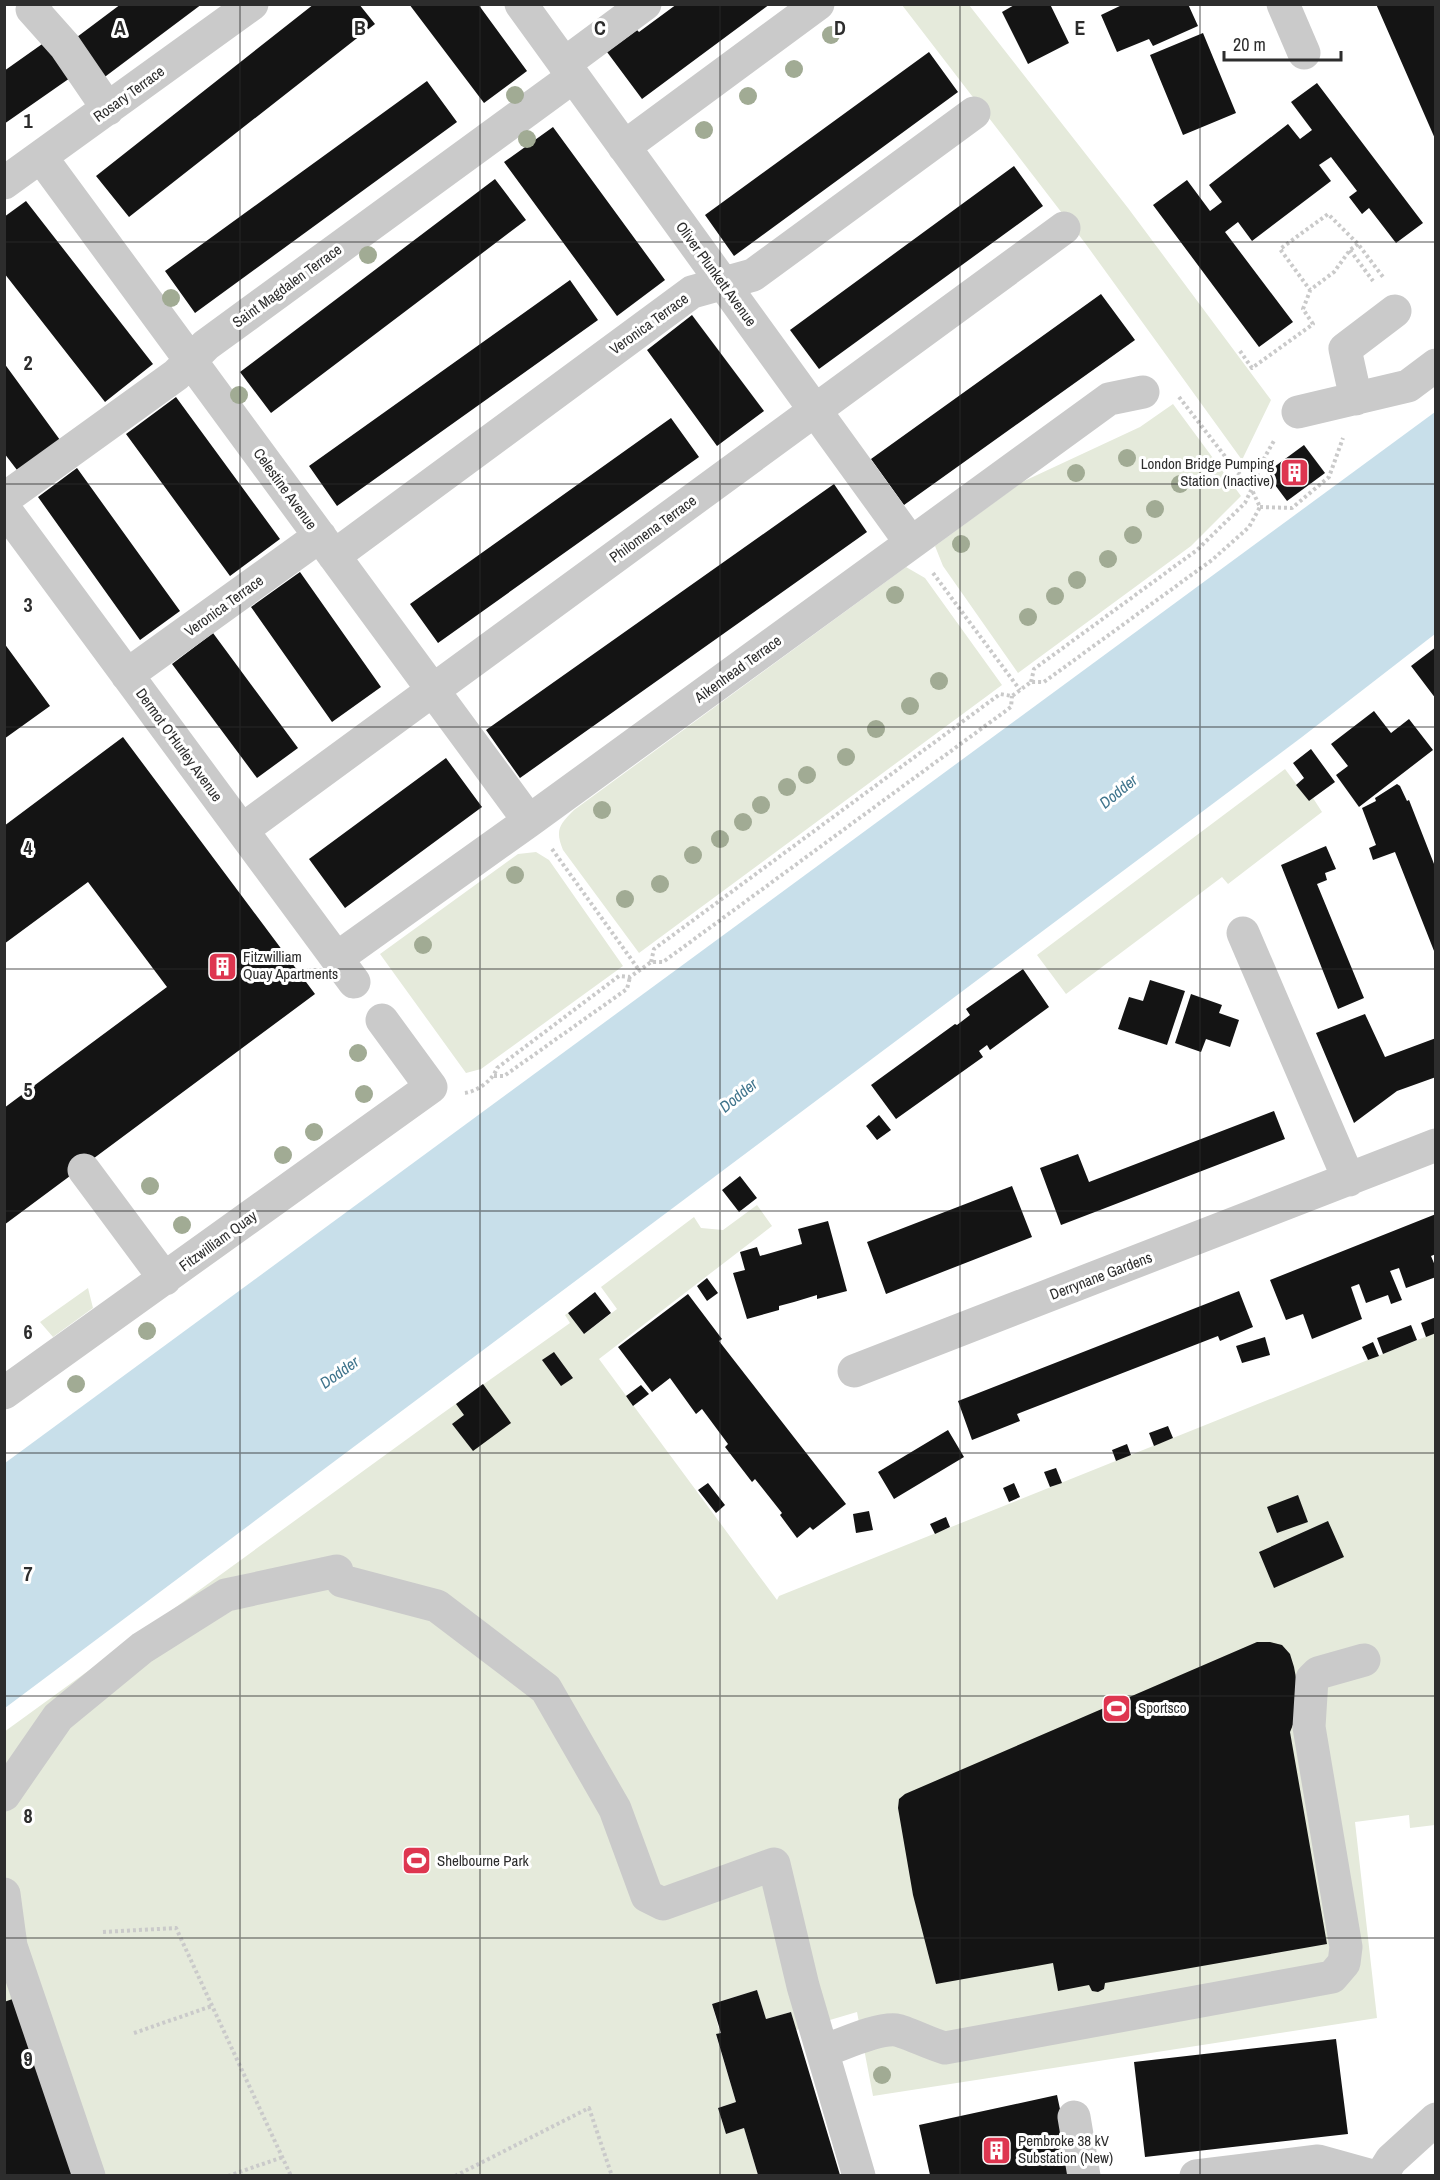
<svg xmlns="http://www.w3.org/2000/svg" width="1440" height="2180" viewBox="0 0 1440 2180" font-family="'Archivo Narrow',sans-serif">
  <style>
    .green { fill: #e5eadb }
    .water { fill: #c8dfea }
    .building { fill: #141414 }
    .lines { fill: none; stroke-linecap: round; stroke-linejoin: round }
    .path { stroke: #cacaca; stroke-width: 4; stroke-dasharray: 3 3; stroke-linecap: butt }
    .minor { stroke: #cacaca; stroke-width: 33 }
    .tree { fill: #a1ab94 }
    .grid { fill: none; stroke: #2d2d2d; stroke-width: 1.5; stroke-opacity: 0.55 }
    .labels { text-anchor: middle; stroke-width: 6; stroke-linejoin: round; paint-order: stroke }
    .street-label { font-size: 15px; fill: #2d2d2d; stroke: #fff }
    .poi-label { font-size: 15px; fill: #2d2d2d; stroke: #fff; text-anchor: start }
    .water-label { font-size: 16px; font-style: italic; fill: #3f748c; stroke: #fff }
    .grid-label { font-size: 20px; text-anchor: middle; font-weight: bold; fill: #2d2d2d; stroke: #fff; stroke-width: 6; stroke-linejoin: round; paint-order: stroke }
  </style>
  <rect width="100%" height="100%" fill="#fff"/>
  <path class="green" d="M902,5h67l159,203 143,192 -29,60 -157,-217z
    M1173,404l68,92 -50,50 -173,127 -75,-107 -8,-20 87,-64 118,-55z
    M906,567l19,11 77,107 -363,268 -76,-103c-8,-20 -4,-25 11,-40z
    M1285,769l24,32 4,-3 9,14 -94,72 -6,-7 -156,117 -29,-39z
    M536,852l13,8 74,106 -142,103 -15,4 -86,-119 138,-100z
    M757,1205l15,21 -173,133 178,241 2,-4 656,-263v492l-25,3 -1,-13 -54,7 22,196 -504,78 -16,-84 -61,18 -5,-18 -25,7 -9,-29 -45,14 8,29 -4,2 20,67 -18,6 8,26 18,-6 14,47h-753l-1,-443 439,-319 127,-90 -5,-8 3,-2 16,21 33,-25 -16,-22 93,-70 7,11 22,2z
    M88,1288l5,20 -40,29 -13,-15z"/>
  <path class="water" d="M1435,412v222l-133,103 -1297,971v-245z"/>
  <path class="building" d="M121,4h81l-100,75 -29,-39z
    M314,4h45l16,20 -246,193 -33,-41z
    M409,4h69l49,67 -43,32z
    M677,4h93l-128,95 -35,-47 30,-22 2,2z
    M1016,4h34l19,39 -41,21 -26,-52z
    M1124,4h64l10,22 -45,20 -4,-7 -32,13 -16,-37z
    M1376,4h60v137l-28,-64z
    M1203,33l33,80 -53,22 -33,-80z
    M45,42l25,36 -66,46v-53z
    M929,52l29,40 -224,164 -29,-41z
    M427,81l30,41 -262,191 -30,-42z
    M1317,83l106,140 -27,20 -27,-35 -7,6 -13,-17 8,-6 -26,-34 -12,8 12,16 -79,60 -14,-19 -13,10 68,90 -34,25 -106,-142 34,-25 23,31 12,-9 -13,-17 79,-61 12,15 12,-9 -21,-28z
    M553,127l112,153 -48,36 -113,-154z
    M1014,166l29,40 -224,163 -29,-39z
    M495,179l31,41 -255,193 -31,-41z
    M26,201l127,163 -48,38 -101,-129v-56z
    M570,280l28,40 -261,186 -28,-40z
    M1101,294l34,46 -231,165 -33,-46z
    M692,315l72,96 -47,35 -70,-96z
    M4,363l56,77 -43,30 -13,-17z
    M176,397l104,142 -50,37 -104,-142z
    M671,418l28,39 -261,186 -28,-39z
    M1304,445l21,28 -38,28 -21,-28z
    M77,468l103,143 -40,29 -102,-143z
    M834,484l33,48 -347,246 -34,-48z
    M300,572l81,115 -49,35 -81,-115z
    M213,633l85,115 -41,30 -85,-114z
    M4,643l46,63 -46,33z
    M1436,647v52l-25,-33z
    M1374,711l17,22 18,-14 24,31 -74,57 -23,-32 12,-9 -17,-22z
    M123,737l192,257 -311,231v-117l163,-121 -79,-105 -84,62v-118z
    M1311,749l24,33 -26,19 -13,-16 8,-7 -11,-15z
    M446,758l36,49 -137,101 -36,-49z
    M1397,784l3,2 7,15 2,-1 27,69v87l-41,-104 -22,8 -4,-12 7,-3 -14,-37 14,-7 -1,-3z
    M1326,846l10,23 -11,4 2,7 -10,4 47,114 -26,11 -57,-144z
    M1023,969l26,38 -59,43 -3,-5 -8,6 4,6 -87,62 -25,-34 84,-61 2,1 13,-10 -4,-6z
    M1150,980l35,11 -18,54 -49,-16 11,-32 14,4z
    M1191,994l31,11 -3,8 20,7 -9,27 -24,-8 -5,13 -26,-9z
    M1365,1014l20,43 51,-19v39l-39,14 -43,32 -38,-90z
    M1274,1111l11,28 -224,86 -21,-57 38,-14 11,28z
    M879,1115l12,15 -14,10 -11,-14z
    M740,1176l17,22 -18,14 -17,-22z
    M1012,1186l20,51 -146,57 -19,-52z
    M1436,1214v40l-5,2 5,12v9l-30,11 -7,-20 -9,3 12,29 -11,4 -3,-9 -22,8 -7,-19 -8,3 11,32 -50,20 -9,-25 -17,6 -16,-40z
    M828,1221l19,70 -30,8v-4l-23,7 -15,4v4l-32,9 -14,-46 12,-3 -5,-18 17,-5 3,9 42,-12 -4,-15z
    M707,1278l11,15 -11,8 -10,-15z
    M1239,1291l14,36 -33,14 -2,-5 -201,78 3,7 -48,19 -14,-39z
    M595,1292l16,21 -27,21 -16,-21z
    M688,1294l34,45 -3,2 127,163 -33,26 -3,-3 -13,11 -17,-23 2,-2 -27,-34 -3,3 -27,-35 3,-3 -26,-35 -6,5 -26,-36 -18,14 -34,-45z
    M1436,1317v16l-10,4 -5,-14z
    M1411,1325l6,15 -34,14 -6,-16z
    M1265,1337l5,18 -28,8 -6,-17z
    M1373,1342l6,14 -11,4 -6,-13z
    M554,1352l19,26 -12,8 -19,-26z
    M483,1384l28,39 -38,28 -21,-27 12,-9 -8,-11z
    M641,1385l8,9 -16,12 -7,-10z
    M1168,1426l5,12 -19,8 -5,-13z
    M948,1430l16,27 -70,42 -16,-27z
    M1127,1444l4,11 -15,6 -4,-11z
    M1056,1468l6,15 -12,4 -6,-15z
    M708,1483l17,22 -9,8 -18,-23z
    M1014,1483l6,14 -11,5 -6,-14z
    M1298,1495l10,27 -31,11 -10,-26z
    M869,1511l4,19 -17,3 -3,-19z
    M946,1517l4,10 -15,7 -5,-10z
    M1328,1521l16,36 -70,31 -15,-36z
    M1257,1642h13l12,3 8,9 4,13 7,38 -11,27 37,212 -222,39 -1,6 -6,3 -6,-1 -3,-6 -31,6 -5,-28 -117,21 -23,-89 -15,-87 1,-9 6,-5z
    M757,1990l9,29 25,-7 49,163h-82l-14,-47 -18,6 -8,-26 18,-6 -20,-68 5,-1 -9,-29z
    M24,1995l62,180h-82v-173z
    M1336,2039l12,95 -203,23 -11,-95z
    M1057,2095l17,80h-144l-11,-50z"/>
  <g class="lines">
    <path class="path" d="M1358,244l-8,6 -16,22 -24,18 -30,-41 48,-35 30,30 25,33
      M1350,250l23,31
      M1240,351l12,17 61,-44 -10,-15 7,-18
      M1179,397l59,76 13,-9 7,5
      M1260,507l32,1 37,-31 14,-39
      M933,573l87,117
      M1031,682l3,-13 163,-119 48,-47 12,-25 1,-9 17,-30
      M552,849l87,121
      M651,962l3,-13 346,-255 12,2 19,-14h13l168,-122 37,-33 11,-20 -8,-17
      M494,1076h10l123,-87 3,-12
      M465,1093c13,-2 28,-13 32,-25l122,-92 11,1 21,-15h12l348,-255 1,-11
      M103,1932l73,-4 115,248
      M134,2033l78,-27
      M228,2176l55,-19
      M455,2176l134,-68 23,68"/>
    <path class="minor" d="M36,4l-4,5 33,37 43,63
      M521,4l390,539
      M1283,4l21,49
      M564,64l81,-60
      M624,147l194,-143
      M41,157l488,664
      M4,183l248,-179
      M1356,399l-11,-50 50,-38
      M1298,412l110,-26 28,-21
      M4,499l172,-124 30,-30 367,-268
      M4,508l350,474
      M334,556l358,-264 61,-17 221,-162
      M127,675l193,-139
      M242,830l822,-602
      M1243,933l106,247
      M337,958l192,-137 580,-422 34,-7
      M84,1170l81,109
      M854,1371l582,-226
      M4,1393l427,-306 -49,-67
      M342,1581l95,25 109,83 69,120 32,87 16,8 111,-40 29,122 56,190
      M4,1795l54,-78 84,-69 84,-53 111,-24
      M4,1894l7,52 -7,2
      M11,1946l78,230
      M823,2051c19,-6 53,-23 73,-21 11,2 34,14 49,18l387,-71 12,-14 2,-16 -37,-220 3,-48 6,-6 46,-13
      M1074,2117l10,59
      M1196,2176l122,-15 54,15
      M1381,2176l10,-16 45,-41"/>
  </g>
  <g class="tree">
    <circle cx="831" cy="35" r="9"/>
    <circle cx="794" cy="69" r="9"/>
    <circle cx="515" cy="95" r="9"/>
    <circle cx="748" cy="96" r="9"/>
    <circle cx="704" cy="130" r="9"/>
    <circle cx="527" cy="139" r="9"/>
    <circle cx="368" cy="255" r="9"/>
    <circle cx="171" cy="298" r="9"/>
    <circle cx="239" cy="395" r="9"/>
    <circle cx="1127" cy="458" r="9"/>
    <circle cx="1076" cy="473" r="9"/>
    <circle cx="1180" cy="484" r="9"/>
    <circle cx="1155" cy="509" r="9"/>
    <circle cx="1133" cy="535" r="9"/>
    <circle cx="961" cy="544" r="9"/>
    <circle cx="1108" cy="559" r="9"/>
    <circle cx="1077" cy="580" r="9"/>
    <circle cx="895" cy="595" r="9"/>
    <circle cx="1055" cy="596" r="9"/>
    <circle cx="1028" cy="617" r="9"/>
    <circle cx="939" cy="681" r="9"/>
    <circle cx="910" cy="706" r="9"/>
    <circle cx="876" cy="729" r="9"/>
    <circle cx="846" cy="757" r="9"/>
    <circle cx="807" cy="775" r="9"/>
    <circle cx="787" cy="787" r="9"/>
    <circle cx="761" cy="805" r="9"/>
    <circle cx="602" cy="810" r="9"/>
    <circle cx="743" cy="822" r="9"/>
    <circle cx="720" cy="839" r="9"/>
    <circle cx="693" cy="855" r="9"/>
    <circle cx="515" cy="875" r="9"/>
    <circle cx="660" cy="884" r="9"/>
    <circle cx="625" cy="899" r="9"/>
    <circle cx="423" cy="945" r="9"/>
    <circle cx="358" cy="1053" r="9"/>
    <circle cx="364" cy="1094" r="9"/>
    <circle cx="314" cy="1132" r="9"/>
    <circle cx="283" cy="1155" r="9"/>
    <circle cx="150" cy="1186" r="9"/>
    <circle cx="182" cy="1225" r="9"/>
    <circle cx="147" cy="1331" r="9"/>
    <circle cx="76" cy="1384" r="9"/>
    <circle cx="882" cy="2075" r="9"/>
  </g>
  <path class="grid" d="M240,4v2172M480,4v2172M720,4v2172M960,4v2172M1200,4v2172M4,242h1432M4,484h1432M4,727h1432M4,969h1432M4,1211h1432M4,1453h1432M4,1696h1432M4,1938h1432"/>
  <defs>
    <symbol id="building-square" viewBox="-11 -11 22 22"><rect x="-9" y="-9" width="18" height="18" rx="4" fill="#de3650" stroke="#fff"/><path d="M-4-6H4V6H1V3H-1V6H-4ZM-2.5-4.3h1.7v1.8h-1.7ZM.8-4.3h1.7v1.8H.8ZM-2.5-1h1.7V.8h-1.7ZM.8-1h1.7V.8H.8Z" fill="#fff"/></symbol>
    <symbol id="stadium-square" viewBox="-11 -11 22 22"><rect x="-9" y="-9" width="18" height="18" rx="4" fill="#de3650" stroke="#fff"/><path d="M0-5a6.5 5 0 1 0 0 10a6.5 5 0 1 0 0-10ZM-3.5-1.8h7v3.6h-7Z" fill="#fff"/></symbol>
  </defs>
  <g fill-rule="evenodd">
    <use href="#building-square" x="1278" y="456" width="33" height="33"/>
    <use href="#building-square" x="206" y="950" width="33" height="33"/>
    <use href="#stadium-square" x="1100" y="1692" width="33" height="33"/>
    <use href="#stadium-square" x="400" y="1844" width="33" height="33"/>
    <use href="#building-square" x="980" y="2134" width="33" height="33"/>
  </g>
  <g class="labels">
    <g class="street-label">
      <text transform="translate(129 94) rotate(-36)" y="5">Rosary Terrace</text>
      <text transform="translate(716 274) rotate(54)" y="5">Oliver Plunkett Avenue</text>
      <text transform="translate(287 286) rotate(-36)" y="5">Saint Magdalen Terrace</text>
      <text transform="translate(649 324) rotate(-36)" y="5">Veronica Terrace</text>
      <text transform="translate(285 489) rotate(54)" y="5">Celestine Avenue</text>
      <text transform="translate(653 529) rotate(-36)" y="5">Philomena Terrace</text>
      <text transform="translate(224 606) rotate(-36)" y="5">Veronica Terrace</text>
      <text transform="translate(738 669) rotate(-36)" y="5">Aikenhead Terrace</text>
      <text transform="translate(179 745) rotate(54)" y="5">Dermot O'Hurley Avenue</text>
      <text transform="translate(218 1241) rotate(-36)" y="5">Fitzwilliam Quay</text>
      <text transform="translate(1101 1276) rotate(-21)" y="5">Derrynane Gardens</text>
    </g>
    <g class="poi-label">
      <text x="1274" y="469" text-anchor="end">London Bridge Pumping<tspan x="1274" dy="17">Station (Inactive)</tspan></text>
      <text x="243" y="962">Fitzwilliam<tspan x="243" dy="17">Quay Apartments</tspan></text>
      <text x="1138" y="1713">Sportsco</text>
      <text x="437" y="1866">Shelbourne Park</text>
      <text x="1018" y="2146">Pembroke 38 kV<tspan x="1018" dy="17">Substation (New)</tspan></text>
    </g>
    <g class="water-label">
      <text transform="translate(1118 791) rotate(-39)" y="6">Dodder</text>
      <text transform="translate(738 1095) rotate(-39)" y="6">Dodder</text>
      <text transform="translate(339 1372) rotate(-35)" y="6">Dodder</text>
    </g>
  </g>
  <g class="grid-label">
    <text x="120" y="35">A</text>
    <text x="360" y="35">B</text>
    <text x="600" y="35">C</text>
    <text x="840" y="35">D</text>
    <text x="1080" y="35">E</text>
    <text x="28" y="128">1</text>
    <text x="28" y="370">2</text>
    <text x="28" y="612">3</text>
    <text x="28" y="855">4</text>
    <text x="28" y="1097">5</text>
    <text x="28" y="1339">6</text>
    <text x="28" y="1581">7</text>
    <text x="28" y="1823">8</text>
    <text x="28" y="2066">9</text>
  </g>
  <rect width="1440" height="2180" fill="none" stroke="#2d2d2d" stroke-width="12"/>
  <path d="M1224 51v9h117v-9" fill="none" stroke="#2d2d2d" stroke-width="3"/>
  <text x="1233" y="51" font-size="18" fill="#2d2d2d" stroke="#ffffff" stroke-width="4.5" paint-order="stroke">20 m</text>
</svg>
